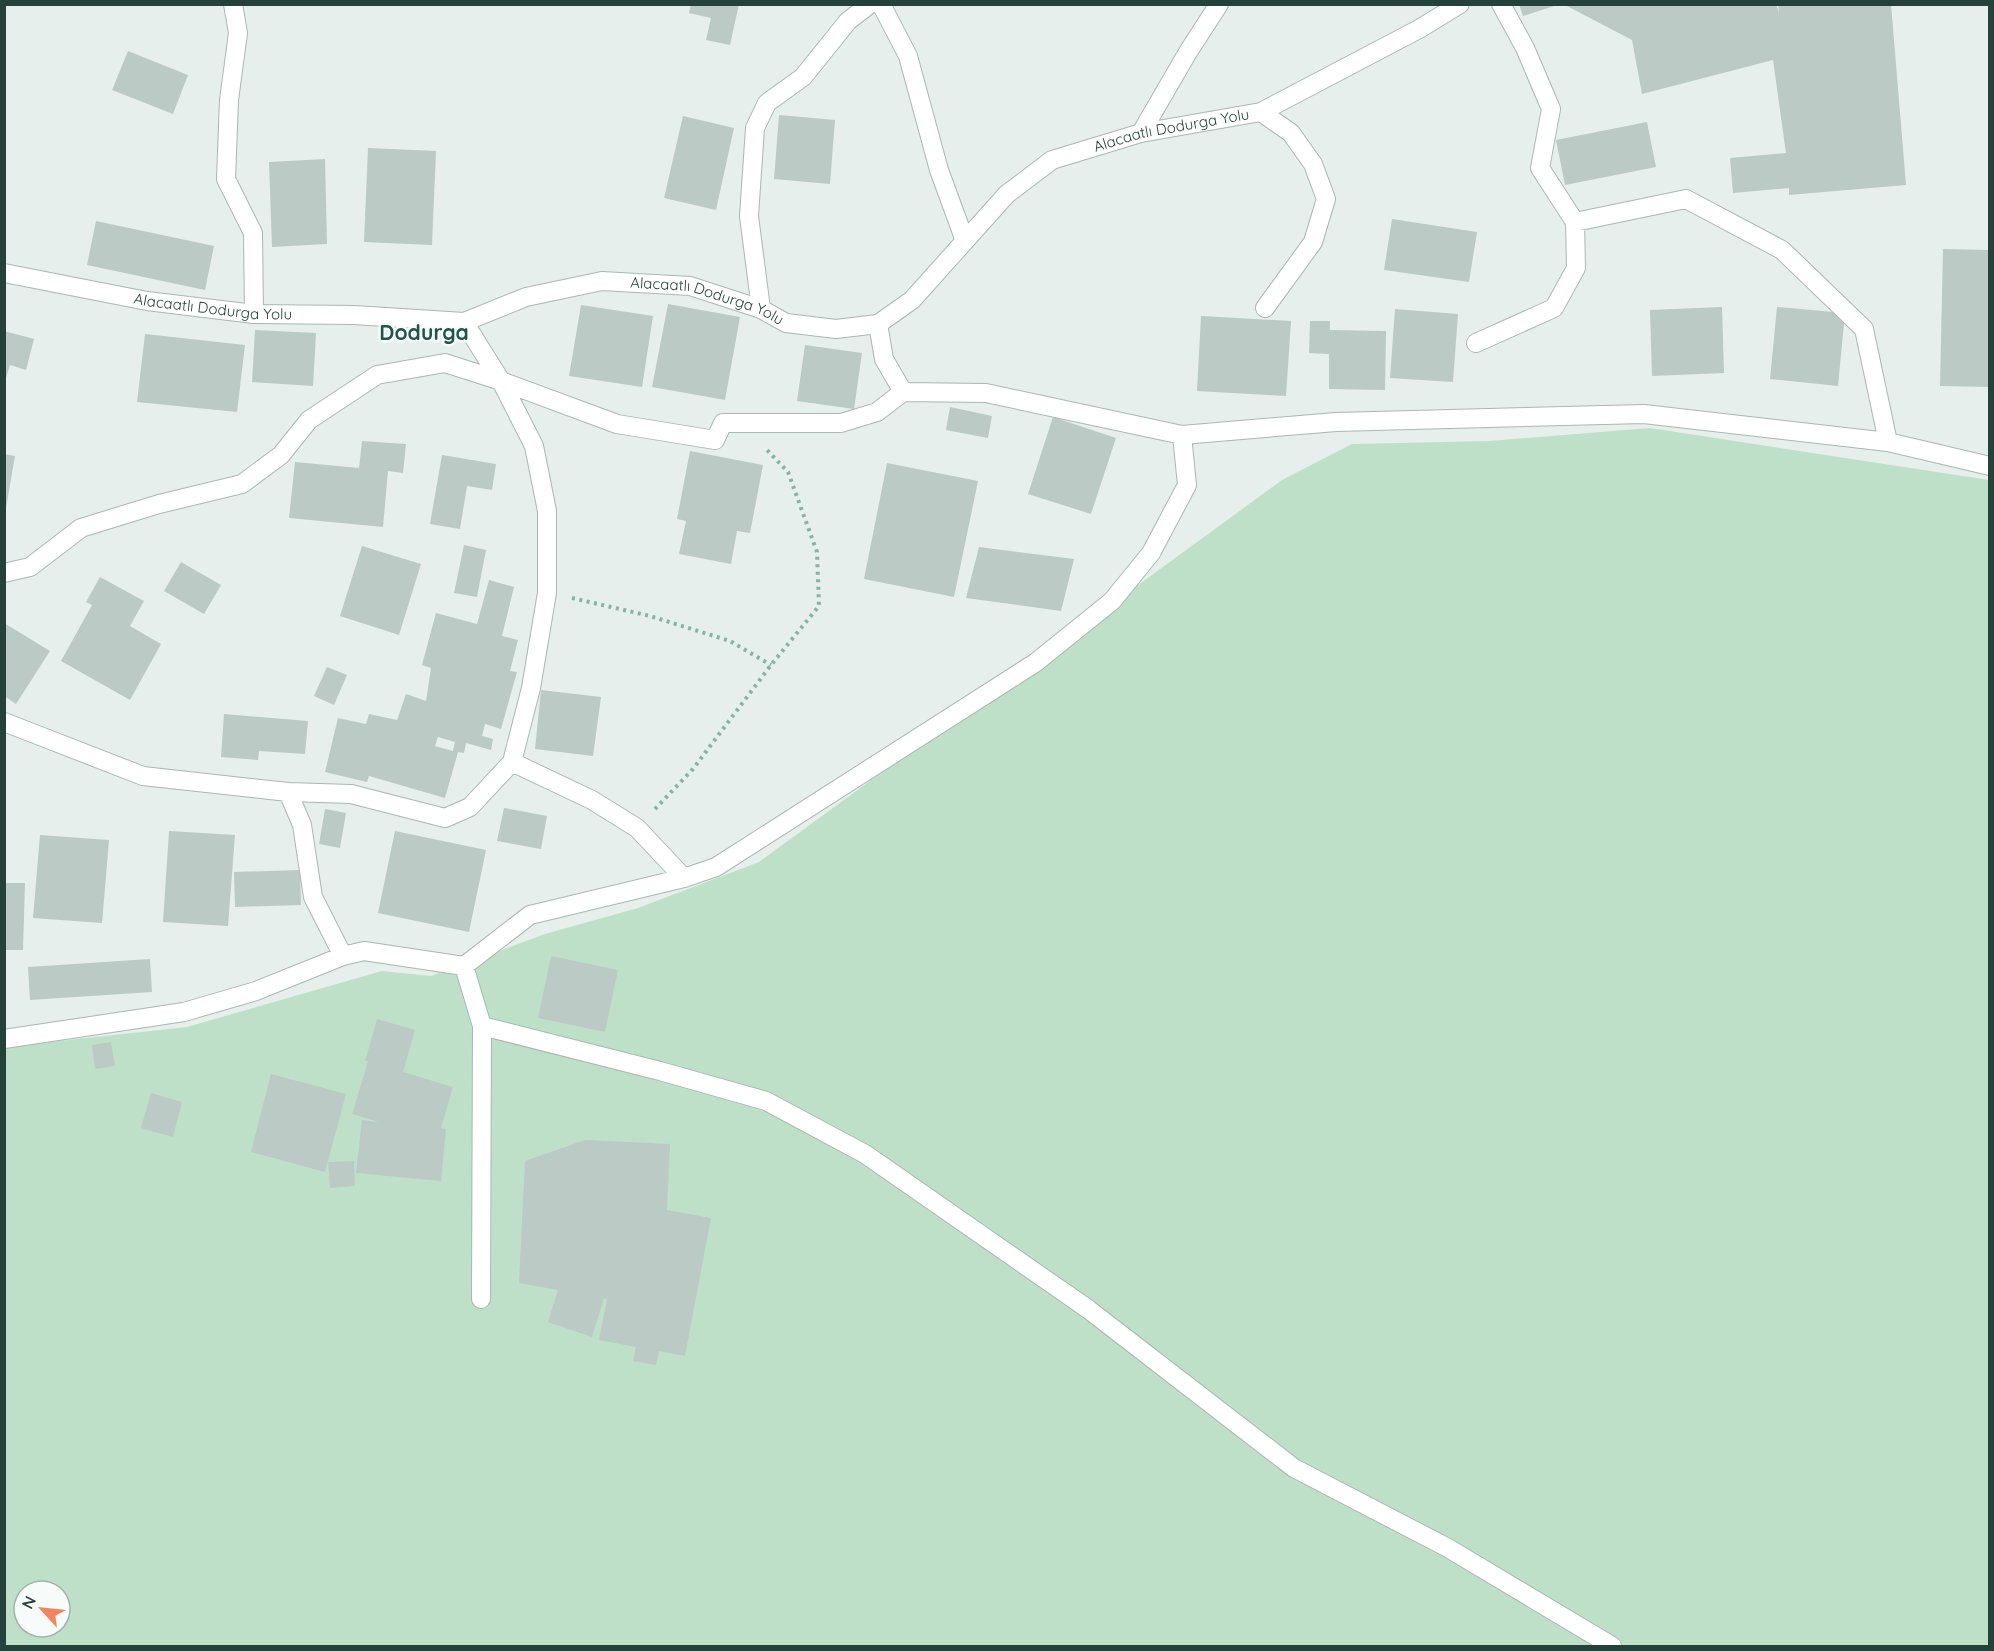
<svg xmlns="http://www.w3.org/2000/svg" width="1994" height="1651" viewBox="0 0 1994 1651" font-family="Quicksand,sans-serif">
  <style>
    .green { fill: #bfe0c8; fill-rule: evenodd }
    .building { fill: #bbcac4; fill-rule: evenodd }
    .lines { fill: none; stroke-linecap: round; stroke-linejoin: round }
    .minor-casing { stroke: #a8b8b2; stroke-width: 20 }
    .tertiary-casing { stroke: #a8b8b2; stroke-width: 20 }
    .path { stroke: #86b3a5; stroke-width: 4; stroke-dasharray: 3 4.5; stroke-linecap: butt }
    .minor { stroke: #fff; stroke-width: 18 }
    .tertiary { stroke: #fff; stroke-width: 18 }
    .labels { text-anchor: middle; stroke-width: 5; stroke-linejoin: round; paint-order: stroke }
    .street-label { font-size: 15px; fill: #24423a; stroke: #f7fbf9 }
    .district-label { font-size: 21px; font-weight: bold; fill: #1f5548; stroke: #f7fbf9 }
  </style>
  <rect width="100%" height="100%" fill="#e6efeb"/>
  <path class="green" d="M1650,428l339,52v1166h-1984l-1,-599 183,-20 195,-56 49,5 114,-42 93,-26 121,-46 523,-382 70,-36 137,-3zM24,1591h36v36h-36z"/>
  <path class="building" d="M691,4h48l-9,41 -24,-5 5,-22 -22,-5z
    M1519,4h38v1l-34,11z
    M1563,4h213l3,9 -1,-9h113l15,181 -117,10v-7l-56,5 -3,-35 56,-5 -13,-93 -131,34 -10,-54z
    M128,51l60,24 -15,39 -61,-24z
    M779,115l56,5 -5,64 -56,-5z
    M683,116l51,12 -18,82 -52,-12z
    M1647,122l9,45 -91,18 -9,-45z
    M368,148l68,3 -4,94 -68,-3z
    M325,159l2,85 -55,3 -3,-85z
    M1392,219l85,13 -8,50 -85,-12z
    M96,221l118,25 -9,44 -118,-25z
    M1943,249l47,1v137l-50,-1z
    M668,304l72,13 -15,83 -73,-13z
    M581,305l72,11 -11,71 -73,-11z
    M1722,307l2,66 -72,3 -2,-66z
    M1777,307l68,6 -7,73 -68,-7z
    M1395,309l63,5 -5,68 -63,-4z
    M1201,316l90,5 -5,75 -89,-5z
    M1310,321h20v9l56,1 -1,59 -56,-1v-35l-20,-1z
    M255,330l61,3 -3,53 -61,-4z
    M4,331l30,8 -8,31 -16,-5 -5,16z
    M145,334l100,11 -8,67 -100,-10z
    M805,345l57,8 -8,56 -57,-8z
    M950,407l42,9 -4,22 -42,-8z
    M1053,417l63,21 -25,76 -63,-20z
    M362,441l44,3 -3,29 -15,-2 -5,56 -94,-9 6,-56 64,6z
    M690,451l73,14 -13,68 -13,-2 -6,33 -52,-10 7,-33 -9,-2z
    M4,454l11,2 -9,52h-2z
    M442,455l54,9 -4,26 -25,-4 -7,43 -30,-5z
    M887,463l91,18 -24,116 -90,-18z
    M464,545l22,5 -9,47 -23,-4z
    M362,546l59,18 -22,71 -59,-19z
    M979,547l95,12 -13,52 -95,-13z
    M181,562l40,23 -17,29 -40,-23z
    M100,577l44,24 -14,25 31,18 -31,56 -69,-39 31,-56 -6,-3z
    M489,580l25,7 -12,49 16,4 -8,31 7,1 -16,57 -16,-5 -3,12 11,3 -2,11 -25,-7 -2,10 -6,-1 -13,46 -76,-22 -2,6 -42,-10 13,-54 28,6 3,-10 28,6 9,-26 20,7 5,-33 -9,-3 14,-52 41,11zM438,737l17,5 -2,9 -18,-5z
    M4,623l46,28 -34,53 -12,-8z
    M327,667l20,8 -13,30 -20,-9z
    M541,690l60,7 -8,59 -58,-7z
    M224,714l84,7 -3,33 -46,-3 -1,9 -37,-3z
    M504,808l43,8 -6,33 -44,-8z
    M325,809l21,4 -6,35 -21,-4z
    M169,831l66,4 -7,91 -65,-4z
    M395,831l91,19 -17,82 -91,-19z
    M40,835l69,5 -7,83 -69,-5z
    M300,870l1,35 -66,2 -1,-35z
    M4,883h21l-2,67h-19z
    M551,956l67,14 -13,62 -67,-14z
    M150,959l2,33 -122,8 -2,-33z
    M377,1019l38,11 -12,42 50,15 -12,41 5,1 -5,52 -85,-8 6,-53 17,2 -27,-8 15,-49 1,-4h-3z
    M111,1042l4,24 -20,3 -3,-24z
    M271,1074l75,20 -21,78 -74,-20z
    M151,1093l31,9 -9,35 -32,-9z
    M585,1140l85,4 -3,66 44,8 -26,138 -26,-5 -3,14 -23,-4 3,-14 -37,-7 8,-41 -3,-1 -12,39 -44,-15 10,-32 -39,-7 6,-122z
    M354,1161l1,25 -25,2 -2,-26z"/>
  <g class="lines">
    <defs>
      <path id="minor" d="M233,4l5,29 -9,67 -3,79 27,54 1,81
        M881,4l27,52 31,114 26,71
        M1501,4l24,44 26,61 -11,59 35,54 111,-23 96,51 82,79 24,113
        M1261,112l30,21 22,31 13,35 -13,43 -48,66
        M1141,133l47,-81 31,-48
        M761,309l-12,-93 6,-88 12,-25 36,-26 45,-56 22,-17
        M464,322l37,59 116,43 98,16 8,-17h118l36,-11 26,-20
        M878,324l6,35 19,33 83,1 196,42 154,-13 308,-8 244,28 102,24
        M1476,343l78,-35 22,-40 -1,-46
        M4,573l26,-6 51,-39 78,-24 83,-20 39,-29 28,-35 68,-45 68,-12 56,18 33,65 13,65v82l-16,95 -19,74 -42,45 -25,11 -94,-24 -63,-2 -145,-16 -139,-54
        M512,762l80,38 45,28 47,50
        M288,792l14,33 11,72 30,59 21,-5 100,15 66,-51 154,-37 32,-11 319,-204 77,-62 39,-48 36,-68 -5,-50
        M464,966l18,60 -1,273
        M482,1026l178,45 106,30 99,53 223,155 206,159 154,80 164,98
        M4,1039l180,-27 72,-21 87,-35"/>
      <g id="tertiary">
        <path id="s1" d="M4,273l143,28 107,13 100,1 110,7 62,-25 76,-16 88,5 71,23 25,14 50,6 42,-5 34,-24 95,-106 45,-34 89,-27 120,-21 158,-83 41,-25"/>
      </g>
    </defs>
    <use href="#minor" class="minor-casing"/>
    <use href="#tertiary" class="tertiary-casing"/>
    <path class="path" d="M572,598l78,18 80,25 41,24
      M655,809l38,-40 78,-104 48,-59 -2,-54 -29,-80 -21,-22"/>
    <use href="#minor" class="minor"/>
    <use href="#tertiary" class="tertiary"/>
  </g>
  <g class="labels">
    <g class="street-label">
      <text dy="5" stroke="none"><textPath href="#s1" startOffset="1256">Alacaatlı Dodurga Yolu</textPath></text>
      <text dy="5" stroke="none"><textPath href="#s1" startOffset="716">Alacaatlı Dodurga Yolu</textPath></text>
      <text dy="5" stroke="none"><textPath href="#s1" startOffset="212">Alacaatlı Dodurga Yolu</textPath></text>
    </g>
    <g class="district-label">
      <text x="424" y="340">Dodurga</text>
    </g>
  </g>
  <rect width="1994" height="1651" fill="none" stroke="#24423a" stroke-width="12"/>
  <g transform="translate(42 1609) rotate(297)"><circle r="28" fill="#f7fbf9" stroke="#a3b1ad" stroke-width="1.5"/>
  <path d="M0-4.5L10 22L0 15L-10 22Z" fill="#f4845f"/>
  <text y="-9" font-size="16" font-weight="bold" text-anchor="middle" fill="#24423a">N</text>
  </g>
</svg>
